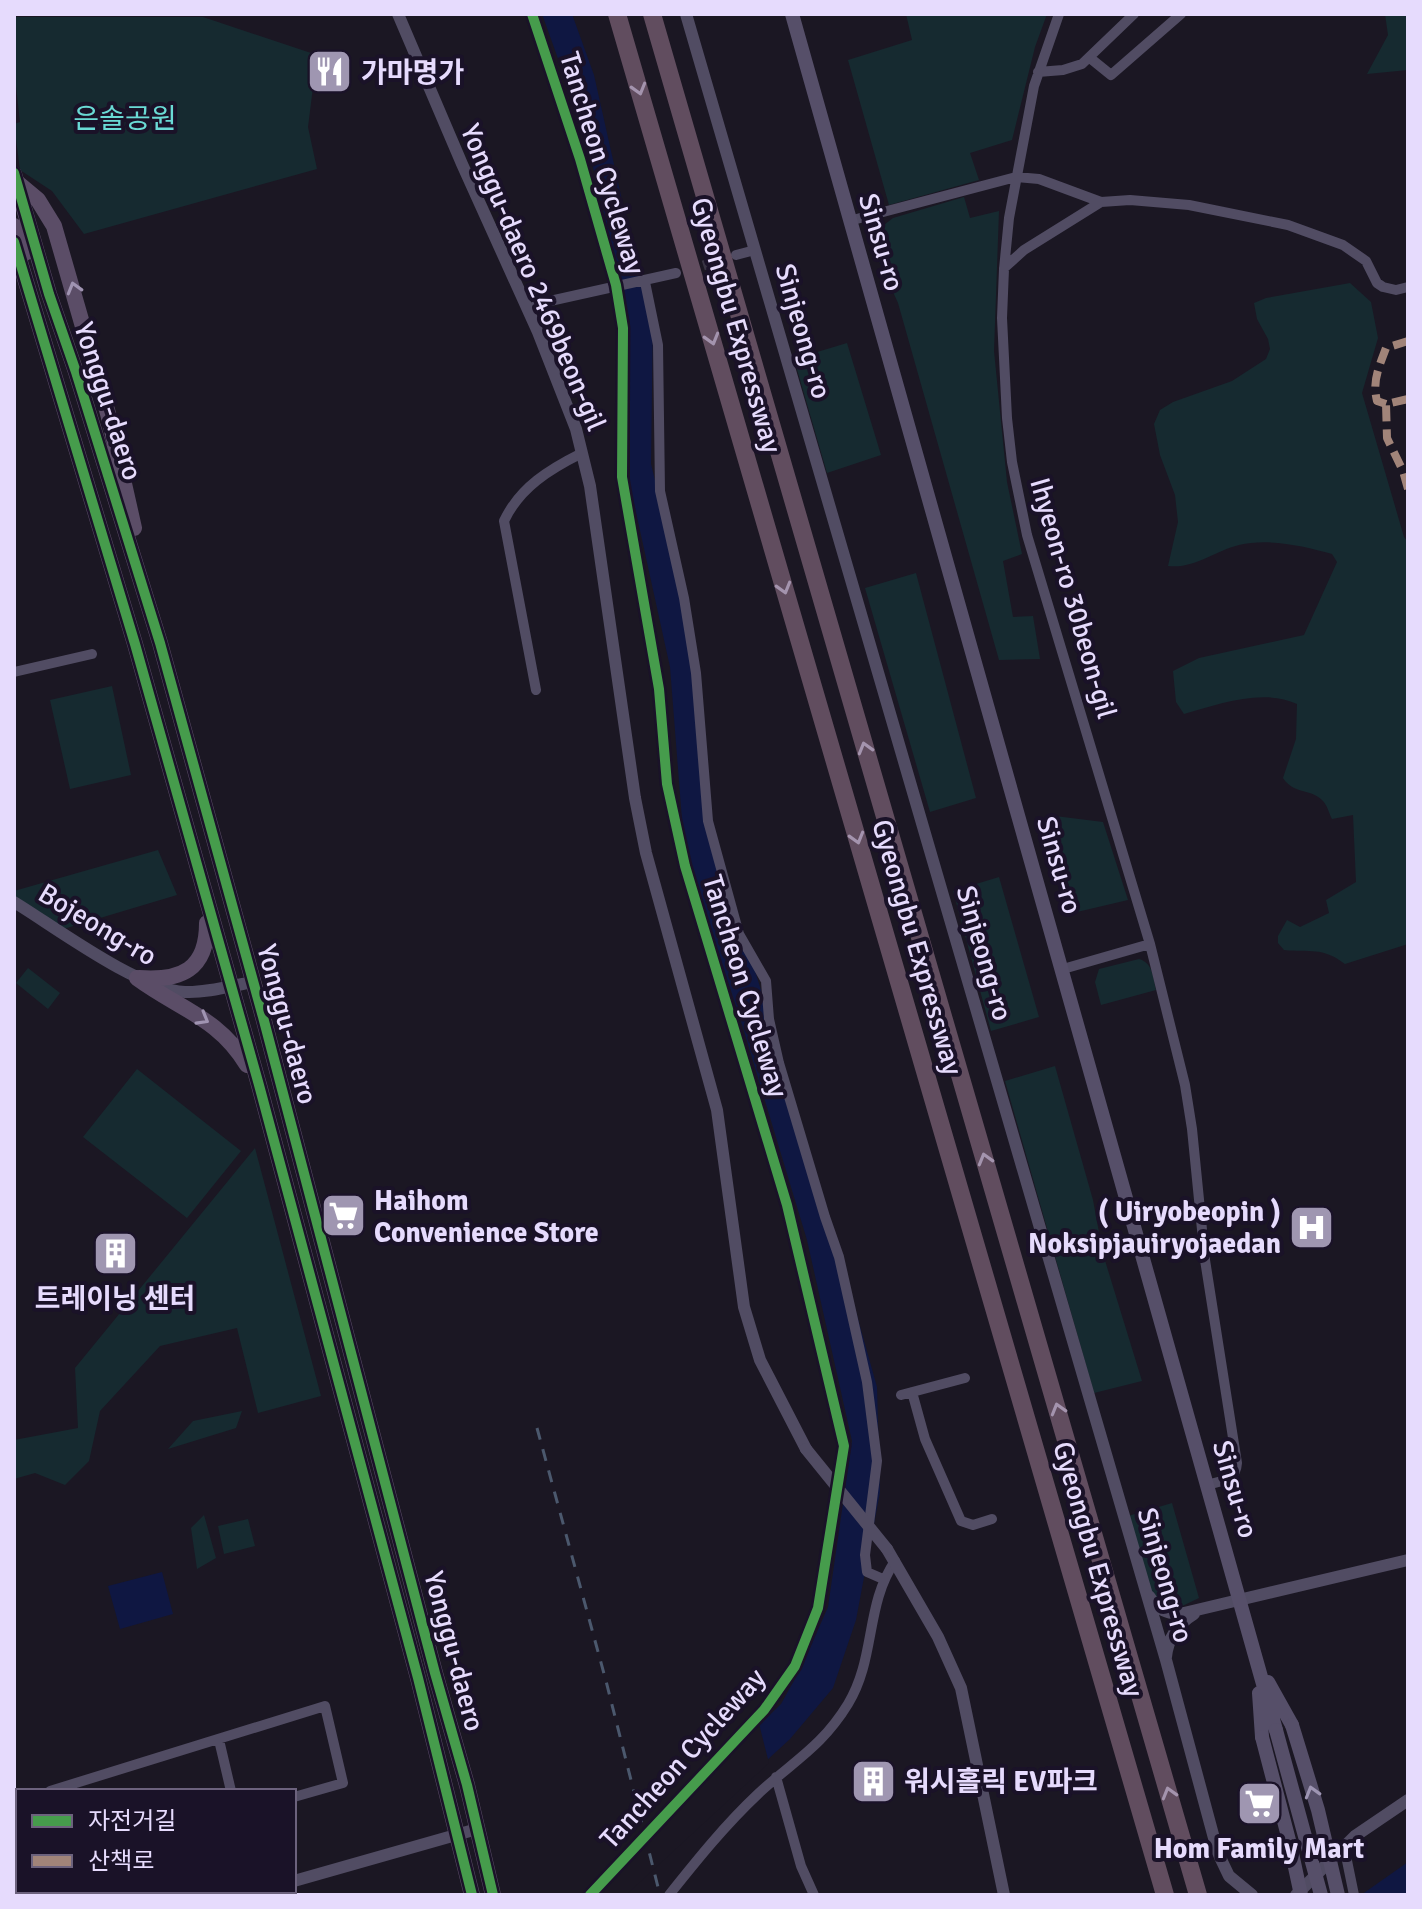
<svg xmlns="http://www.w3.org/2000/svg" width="1422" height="1909" viewBox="0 0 1422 1909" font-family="Signika,'Noto Sans KR',sans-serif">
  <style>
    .green { fill: #162a30 }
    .water { fill: #0f1742 }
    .pier { fill: #1b1723 }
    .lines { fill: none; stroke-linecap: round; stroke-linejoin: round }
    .minor-tunnel { stroke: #393444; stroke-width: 10; stroke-dasharray: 10 5; stroke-linecap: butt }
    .minor { stroke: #514c63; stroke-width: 10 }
    .tertiary { stroke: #514c63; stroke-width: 12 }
    .secondary { stroke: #564f69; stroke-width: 14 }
    .primary { stroke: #5b4d67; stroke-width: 16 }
    .motorway { stroke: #614d5f; stroke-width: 18 }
    .rail { stroke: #4b586d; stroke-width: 3; stroke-dasharray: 12 10; stroke-linecap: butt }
    .tertiary-bridge { stroke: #514c63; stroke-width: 12 }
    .secondary-bridge { stroke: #564f69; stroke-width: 14 }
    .primary-bridge { stroke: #5b4d67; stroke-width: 16 }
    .quiet { stroke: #a18479; stroke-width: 8; stroke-dasharray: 16 8; stroke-linecap: butt }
    .cycleway-casing { stroke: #1a1228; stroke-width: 15 }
    .cycleway { stroke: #469c4c; stroke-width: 10 }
    .oneway { stroke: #a494ae }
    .oneway2 { stroke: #a094b2 }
    .oneway3 { stroke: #9e95b3 }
    .labels { text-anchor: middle; stroke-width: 8; stroke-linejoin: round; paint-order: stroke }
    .poi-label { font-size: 28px; font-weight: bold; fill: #e6dbfd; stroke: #1a1228; text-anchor: start }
    .park-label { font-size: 28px; fill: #6adad5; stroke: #1a1228 }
    .street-label { font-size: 28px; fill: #e6dbfd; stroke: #1a1228 }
  </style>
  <rect width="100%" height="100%" fill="#1b1723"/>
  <path class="green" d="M906,14h141l-12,33 -23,93 -42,13 9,27 -90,25 -41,-145 64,-20z
    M1385,14h23v56l-41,4 21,-39z
    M14,17h189l114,38 -9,72 9,42 -233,65 -32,-43 -32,-21 -6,-46 6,-2 -5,-44z
    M964,197l6,21 29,-7 -5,140 13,131 15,72 -19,7 10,56 20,-1 7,43 -41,1 -101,-357 -19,-42 -3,-21 4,-12 13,-10z
    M1350,283l21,19 7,36 -16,55 42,144 4,5v402l-63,20c-24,-18 -34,-11 -61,-14l-6,-7v-7l9,-16 13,7 29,-14 -3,-13 30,-18 -3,-67 -21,4c-3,-6 -5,-14 -9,-18 -12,-13 -29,-6 -40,-23l13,-39 1,-35c-35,-16 -78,0 -113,10l-8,-12 -3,-31 26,-13 105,-23 33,-73 -5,-8c-28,-8 -64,-16 -93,-9 -25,6 -44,24 -71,21l10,-44 -3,-27 -15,-40 -6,-31 6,-14 13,-8 59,-21 34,-22 4,-10 -2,-10 -11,-20 -3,-16 12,-5z
    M847,343l34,112 -54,18 -33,-114z
    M916,573l60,225 -46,14 -65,-224z
    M112,686l19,89 -61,14 -20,-89z
    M1047,815l56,7 25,78 -51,12z
    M158,850l19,45 -117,35 -46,-28v-11z
    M999,877l40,140 -48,14 -38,-140z
    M1139,959c14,4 14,18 17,31l-55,15 -6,-23 4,-13z
    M28,968l32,25 -12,16 -32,-26z
    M1055,1066l38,134 10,54 39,127 -48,12 -89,-312z
    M137,1069l104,82 -54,67 -104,-81z
    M255,1148l66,248 -63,17 -21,-85 -77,18 -60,65 -11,50 -24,24 -30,-12 -21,6v-39l64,-12 -3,-60z
    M242,1411l-6,17 -68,21 25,-28z
    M1172,1503l27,95 -25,12 -7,1 -16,-17 -23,-78z
    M204,1515l12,43 -19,11 -6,-41z
    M248,1519l7,27 -31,8 -6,-28z"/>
  <path class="water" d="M542,14h30l22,61 41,183 18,54 -2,152 36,146 31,260 35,94 74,244 50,179 3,105 -24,128 -23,68 -43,51 -170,156 88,-120 73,-71 21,-38 26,-59 24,-166 -45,-201 -64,-212 -59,-183 -14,-178 -40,-182v-162l-45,-189z
    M162,1572l11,42 -53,15 -12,-43z
    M1408,1862l-2,33h-45z"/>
  <path class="pier" d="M758,1720l11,43 -143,132h-35l114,-123z"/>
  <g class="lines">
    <path class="minor-tunnel" d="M689,270l38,-12"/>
    <path class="minor" d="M1059,14l-25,72 -25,132 -5,51 -2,49 5,100 5,44 15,73 123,409
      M1090,58l21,17 70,-61
      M1038,72l25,-2 19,-6 52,-50
      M849,221l167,-44 23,2 62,23 29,-2 59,5 99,20 55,20 23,16 11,22 6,4 13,3 12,-3
      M736,255l19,-5
      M1004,268l20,-18 77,-48
      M645,282l13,63 2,146 24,107 12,75 12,148 31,113 27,47 3,38 10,44 46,154 14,40 28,125 10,79 -12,94 2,17 16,7
      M528,309l22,-8 126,-28
      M14,672l78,-18
      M536,690l-32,-169c16,-34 46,-52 78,-68
      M1063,969l87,-25 35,141 7,44 13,131 32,203c-1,18 -16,18 -30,22
      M912,1392l13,47 36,82 12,4 19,-6
      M901,1395l64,-17
      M219,1740l12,51
      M776,1777l25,89 13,29
      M50,1791l275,-85 18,77 -49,14
      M1344,1846l10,49
      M669,1895c28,-35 56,-70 89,-101 35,-33 63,-46 90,-90 28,-46 17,-99 47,-143"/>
    <path class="tertiary" d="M398,14l64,150 76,168 38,97 14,57 45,312 11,55 71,257 27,197 16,53 46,89
      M686,14l480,1646 52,193 11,23 23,19
      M14,902c41,25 125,88 171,90 22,1 46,-6 68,-10
      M887,1549l51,88 23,51 43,207
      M1149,1596c9,14 18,19 35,17l224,-53
      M1166,1657c2,-20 12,-33 28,-43
      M14,1799l4,8
      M294,1881l183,-52
      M41,1891l1,4
      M242,1895l15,-4
      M1296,1895l59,-59 53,-36"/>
    <path class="secondary" d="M792,14l484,1716
      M1268,1682l24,43
      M1259,1693l3,44"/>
    <path class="primary" d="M14,174l35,120 27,78 84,271 103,374 172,656 32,112 26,110
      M14,226l4,4 7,23
      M14,242l121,402 124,441 159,593 54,217
      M109,417l25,111
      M137,978c42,31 82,40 110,87
      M139,978c42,3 68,-8 68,-55"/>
    <path class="motorway" d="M617,14l548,1881
      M652,14l546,1881"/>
    <path class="rail" d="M537,1428l69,253 54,214"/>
    <path class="tertiary-bridge" d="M806,1449l81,100"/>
    <path class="secondary-bridge" d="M1292,1725l26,85 20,85
      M1276,1730l45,165
      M1262,1737l28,107 11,51"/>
    <path class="primary-bridge" d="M14,180l24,20 16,26 55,191"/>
    <path class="quiet" d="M1408,399l-22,5 1,34 16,33 5,18
      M1386,404l-9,-3c-5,-20 2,-34 9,-53l22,-7"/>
    <defs>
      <path id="cycleway" d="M532,14l48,145 36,126 7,43 -1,149 37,212 8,95 18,82 102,339 57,241 -26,162 -23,58 -31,44 -174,185
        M14,173l35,121 27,78 84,271 103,374 172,656 32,112 26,110
        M14,242l121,402 124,441 159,593 54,217"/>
    </defs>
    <use href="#cycleway" class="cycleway-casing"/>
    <use href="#cycleway" class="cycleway"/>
  </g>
  <defs><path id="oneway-chevron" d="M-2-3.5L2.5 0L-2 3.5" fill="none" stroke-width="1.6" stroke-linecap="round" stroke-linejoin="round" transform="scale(2)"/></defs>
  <g class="oneway">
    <use href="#oneway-chevron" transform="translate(639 89) rotate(74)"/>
    <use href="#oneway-chevron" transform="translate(712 339) rotate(74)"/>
    <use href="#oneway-chevron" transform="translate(784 588) rotate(74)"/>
    <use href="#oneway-chevron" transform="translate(865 748) rotate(-106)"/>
    <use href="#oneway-chevron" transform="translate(857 838) rotate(74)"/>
    <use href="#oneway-chevron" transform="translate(985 1159) rotate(-106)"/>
    <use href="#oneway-chevron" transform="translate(1058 1409) rotate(-106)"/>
    <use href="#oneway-chevron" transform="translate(1169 1793) rotate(-106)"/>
  </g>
  <g class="oneway2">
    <use href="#oneway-chevron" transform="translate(74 288) rotate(-106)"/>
    <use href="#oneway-chevron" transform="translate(203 1019) rotate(30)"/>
  </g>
  <use class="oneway3" href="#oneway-chevron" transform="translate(1312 1792) rotate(-106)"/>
  <defs>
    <symbol id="restaurant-square" viewBox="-11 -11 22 22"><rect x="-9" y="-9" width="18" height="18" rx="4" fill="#9f96b1" stroke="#1a1228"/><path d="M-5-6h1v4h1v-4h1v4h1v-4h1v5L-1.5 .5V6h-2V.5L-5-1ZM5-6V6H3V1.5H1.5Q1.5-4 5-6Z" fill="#fff"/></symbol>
    <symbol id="supermarket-square" viewBox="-11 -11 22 22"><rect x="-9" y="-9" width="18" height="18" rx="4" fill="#9f96b1" stroke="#1a1228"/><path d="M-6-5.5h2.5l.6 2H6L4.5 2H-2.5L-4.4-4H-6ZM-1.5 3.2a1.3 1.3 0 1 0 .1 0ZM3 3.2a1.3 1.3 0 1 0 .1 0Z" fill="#fff"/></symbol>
    <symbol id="hospital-square" viewBox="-11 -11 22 22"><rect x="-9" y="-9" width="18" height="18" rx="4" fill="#9f96b1" stroke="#1a1228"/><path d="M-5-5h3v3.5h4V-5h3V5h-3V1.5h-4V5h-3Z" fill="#fff"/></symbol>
    <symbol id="building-square" viewBox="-11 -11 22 22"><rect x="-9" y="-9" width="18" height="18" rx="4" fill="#9f96b1" stroke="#1a1228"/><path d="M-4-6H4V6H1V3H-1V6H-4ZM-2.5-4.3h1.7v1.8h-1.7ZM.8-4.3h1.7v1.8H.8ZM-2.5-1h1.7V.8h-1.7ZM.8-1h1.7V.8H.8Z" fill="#fff"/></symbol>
  </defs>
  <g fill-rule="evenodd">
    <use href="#restaurant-square" x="304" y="46" width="51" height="51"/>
    <use href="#supermarket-square" x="318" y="1190" width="51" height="51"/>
    <use href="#hospital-square" x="1286" y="1202" width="51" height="51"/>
    <use href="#building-square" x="90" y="1228" width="51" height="51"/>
    <use href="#building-square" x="848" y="1756" width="51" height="51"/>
    <use href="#supermarket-square" x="1234" y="1778" width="51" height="51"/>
  </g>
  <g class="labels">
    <g class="poi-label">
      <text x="361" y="82">가마명가</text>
      <text x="374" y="1210">Haihom<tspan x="374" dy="32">Convenience Store</tspan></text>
      <text x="1281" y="1221" text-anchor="end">( Uiryobeopin )<tspan x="1281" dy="32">Noksipjauiryojaedan</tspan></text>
      <text x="115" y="1308" text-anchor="middle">트레이닝 센터</text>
      <text x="904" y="1791">워시홀릭 EV파크</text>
      <text x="1259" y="1858" text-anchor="middle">Hom Family Mart</text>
    </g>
    <g class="park-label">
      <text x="125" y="128">은솔공원</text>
    </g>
    <g class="street-label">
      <text transform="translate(603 163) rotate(73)" y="10">Tancheon Cycleway</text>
      <text transform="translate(882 242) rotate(74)" y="10">Sinsu-ro</text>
      <text transform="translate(534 277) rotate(67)" y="10">Yonggu-daero 2469beon-gil</text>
      <text transform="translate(737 325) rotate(74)" y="10">Gyeongbu Expressway</text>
      <text transform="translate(804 331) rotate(74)" y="10">Sinjeong-ro</text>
      <text transform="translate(109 401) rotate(72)" y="10">Yonggu-daero</text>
      <text transform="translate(1074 598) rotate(74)" y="10">Ihyeon-ro 30beon-gil</text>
      <text transform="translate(1060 865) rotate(74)" y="10">Sinsu-ro</text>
      <text transform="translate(98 924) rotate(31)" y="10">Bojeong-ro</text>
      <text transform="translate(918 947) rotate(74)" y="10">Gyeongbu Expressway</text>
      <text transform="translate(985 953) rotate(74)" y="10">Sinjeong-ro</text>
      <text transform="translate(746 986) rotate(73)" y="10">Tancheon Cycleway</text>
      <text transform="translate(288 1024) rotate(75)" y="10">Yonggu-daero</text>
      <text transform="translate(1236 1489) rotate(74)" y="10">Sinsu-ro</text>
      <text transform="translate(1099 1569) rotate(74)" y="10">Gyeongbu Expressway</text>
      <text transform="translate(1166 1575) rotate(74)" y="10">Sinjeong-ro</text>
      <text transform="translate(455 1651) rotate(75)" y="10">Yonggu-daero</text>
      <text transform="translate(682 1758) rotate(-48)" y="10">Tancheon Cycleway</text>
    </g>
  </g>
  <rect width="1422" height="1909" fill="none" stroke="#e6dbfd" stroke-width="32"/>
  <rect x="16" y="1789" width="280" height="104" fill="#1a1228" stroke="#6c627d" stroke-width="2"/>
  <rect x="32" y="1815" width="40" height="12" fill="#469c4c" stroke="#6c627d" stroke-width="2"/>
  <text x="88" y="1829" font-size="24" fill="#e6dbfd">자전거길</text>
  <rect x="32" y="1855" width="40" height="12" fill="#a18479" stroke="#6c627d" stroke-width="2"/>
  <text x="88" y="1869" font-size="24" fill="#e6dbfd">산책로</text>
</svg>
